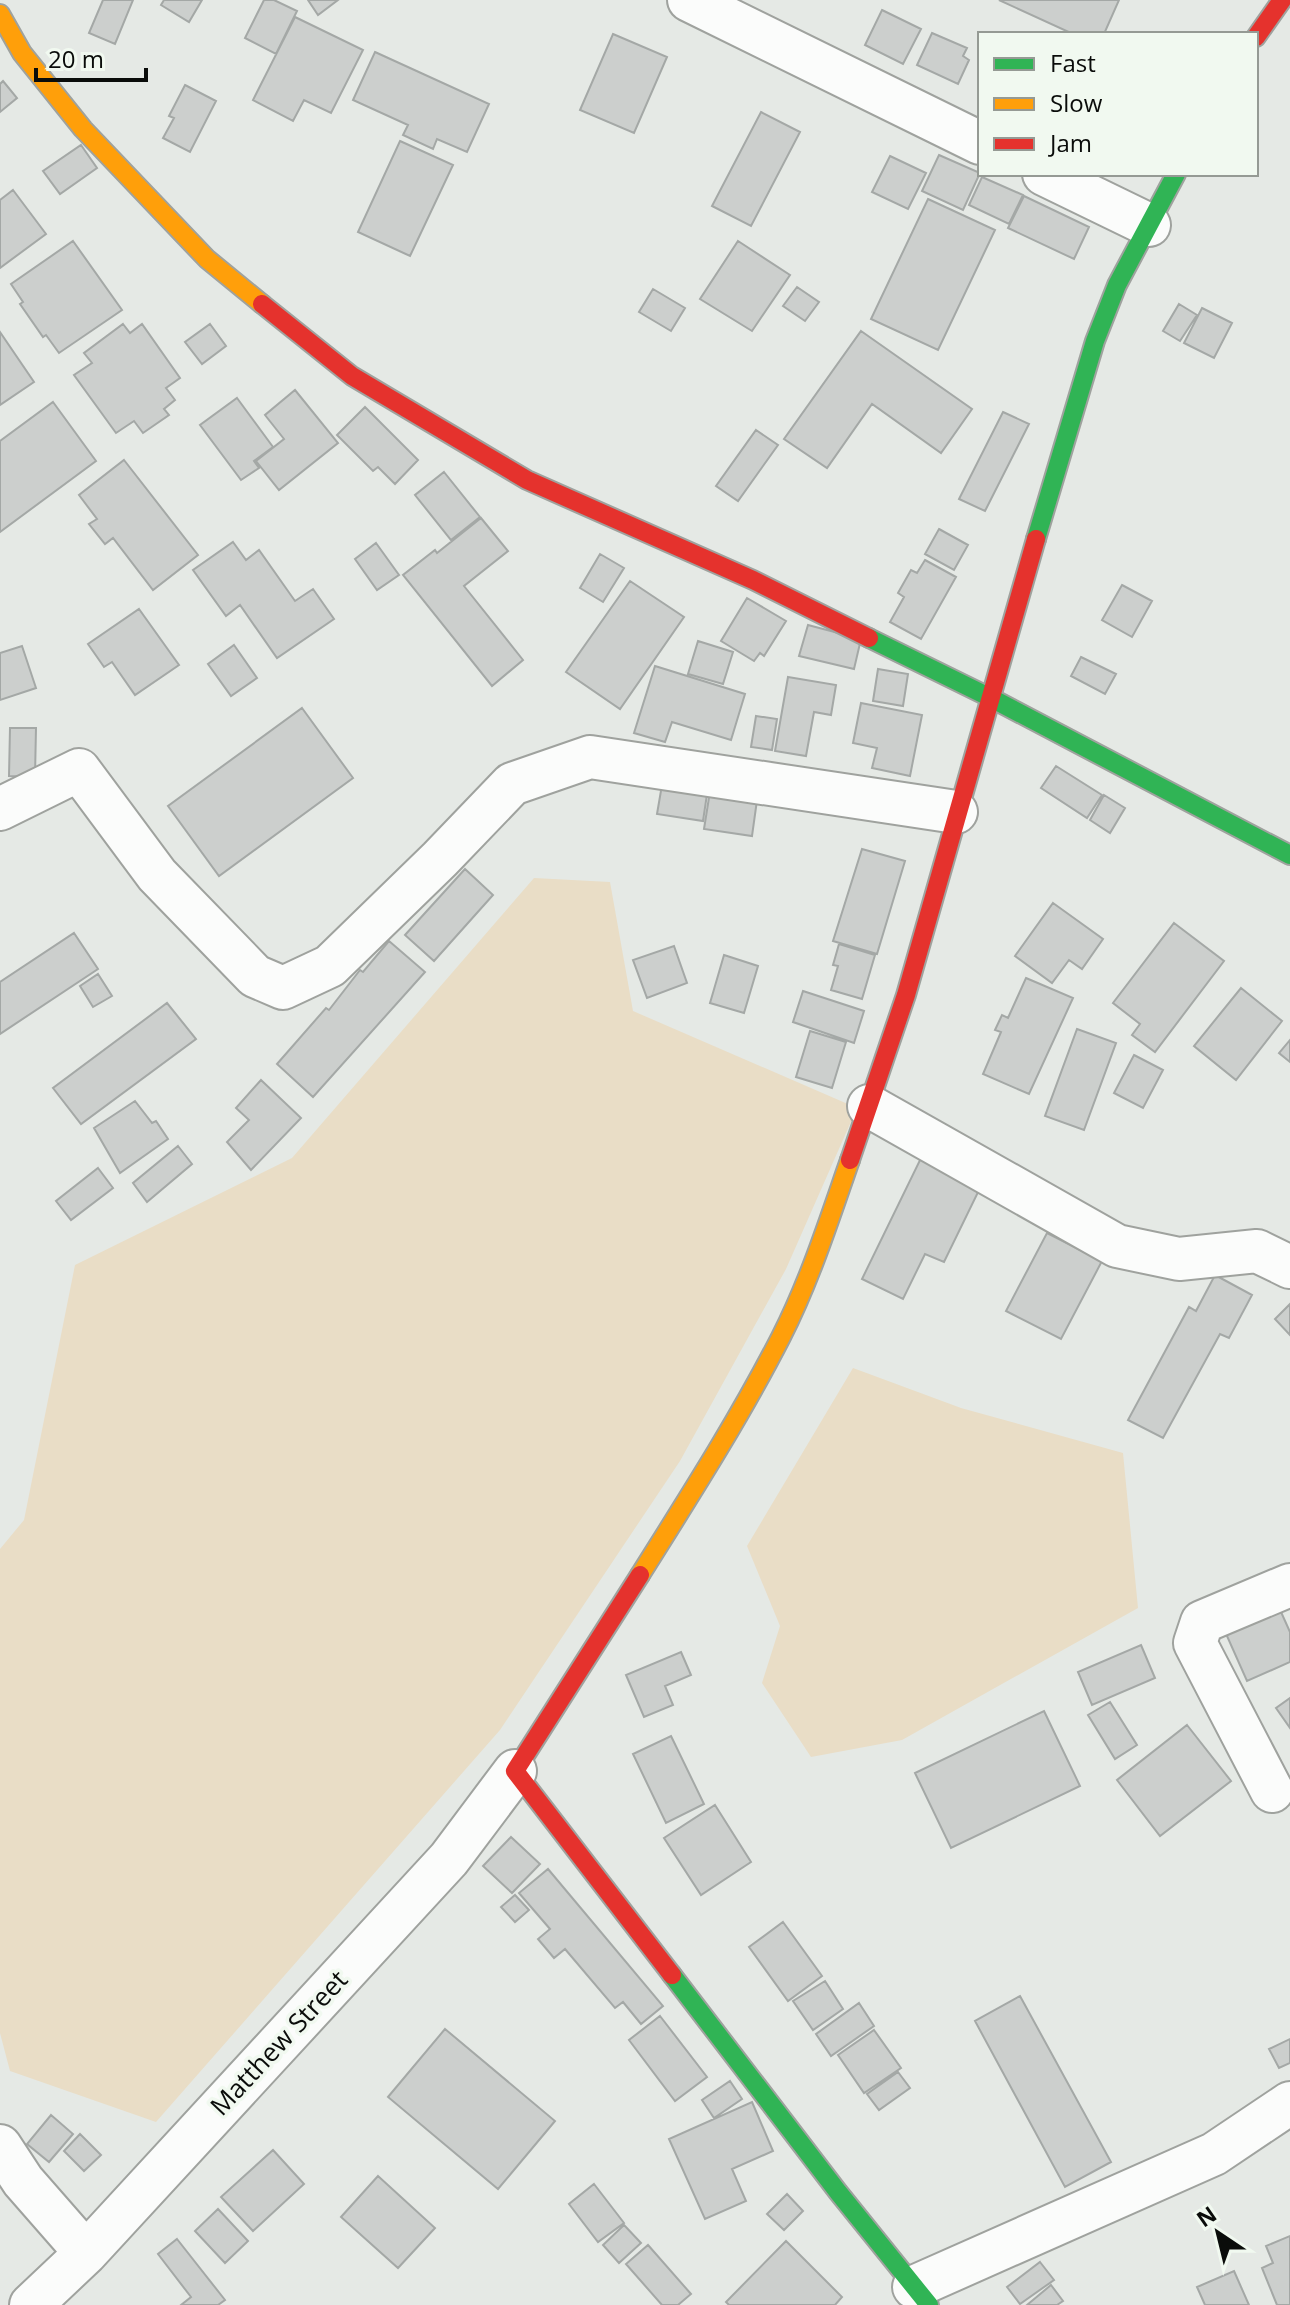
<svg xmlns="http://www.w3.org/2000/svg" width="1290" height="2305" viewBox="0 0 1290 2305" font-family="'Open Sans',sans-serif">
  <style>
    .green { fill: #e9ddc6 }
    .building { fill: #cccfcd; stroke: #a4a8a6; stroke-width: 2 }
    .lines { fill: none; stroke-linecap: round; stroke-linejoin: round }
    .street-casing { stroke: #9fa29e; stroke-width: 46 }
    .fast-casing { stroke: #9fa29e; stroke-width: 22 }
    .slow-casing { stroke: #9fa29e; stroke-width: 22 }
    .jam-casing { stroke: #9fa29e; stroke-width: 22 }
    .street { stroke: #fbfcfb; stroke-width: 42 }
    .fast { stroke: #30b455; stroke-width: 18 }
    .slow { stroke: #ff9f0a; stroke-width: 18 }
    .jam { stroke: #e5322d; stroke-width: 18 }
    .labels { text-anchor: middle; stroke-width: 7; stroke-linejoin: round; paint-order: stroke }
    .street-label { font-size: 26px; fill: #0a0c0a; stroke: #f1f9f0 }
  </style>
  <rect width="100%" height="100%" fill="#e5e9e5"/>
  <path class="green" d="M534,878l76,4 23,129 224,97 -71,161 -106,192 -180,269 -344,392 -146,-51 -10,-38v-484l24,-29 51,-255 217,-107z
    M853,1368l108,40 162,45 15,155 -236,132 -91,17 -49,-74 18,-57 -33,-80z"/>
  <path class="building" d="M103,0h30l-18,44 -26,-11z
    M164,0h38l-13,22 -28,-17z
    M264,0h10l23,11 -21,43 -31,-16z
    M308,0h30l-20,15z
    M999,0h120l-15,34h-31z
    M882,10l39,19 -18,35 -38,-19z
    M295,17l68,33 -32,63 -27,-13 -11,21 -40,-21z
    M932,33l35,15 -4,8 6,4 -11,24 -41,-19z
    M613,34l54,23 -33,76 -54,-23z
    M375,52l114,52 -22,48 -30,-13 -4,10 -30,-14 5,-10 -55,-25z
    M3,81l14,17 -17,14v-28z
    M185,85l31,16 -26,51 -27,-14 11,-20 -5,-2z
    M761,112l39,20 -49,94 -39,-20z
    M400,141l53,24 -43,91 -52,-24z
    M81,145l16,23 -37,26 -17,-23z
    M939,155l41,18 -17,37 -41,-19z
    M890,156l36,17 -18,36 -36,-17z
    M982,177l41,18 -14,29 -40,-19z
    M13,190l33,44 -46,34v-68z
    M1024,196l65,31 -15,32 -66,-31z
    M928,199l67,31 -57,120 -67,-31z
    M73,241l49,69 -63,43 -13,-18 -3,2 -23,-33 3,-2 -12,-18z
    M738,241l52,34 -38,56 -52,-32z
    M797,287l22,15 -14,19 -22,-15z
    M653,289l32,19 -14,23 -32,-19z
    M1179,304l18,11 -17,26 -17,-10z
    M1202,308l30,15 -18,35 -30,-15z
    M123,324l7,9 12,-9 38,54 -14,10 9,12 -11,9 5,6 -26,18 -9,-12 -18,12 -42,-58 18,-12 -8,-10z
    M210,324l16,22 -24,18 -17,-22z
    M861,331l111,78 -31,44 -69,-49 -45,64 -43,-29z
    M0,332l34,50 -34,23z
    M295,390l43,53 -59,47 -23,-29 28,-22 -19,-24z
    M237,398l36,49 -19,14 5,7 -18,12 -41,-55z
    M53,402l43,59 -96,71v-91z
    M365,407l53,53 -23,24 -17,-17 -5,4 -36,-36z
    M1003,412l26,12 -44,87 -26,-12z
    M756,430l22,15 -40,56 -22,-15z
    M124,460l74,95 -45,35 -40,-52 -8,6 -16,-20 8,-5 -18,-24z
    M444,472l36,45 -29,23 -36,-45z
    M481,518l27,33 -44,35 59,74 -31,26 -89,-111 32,-25 2,3z
    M939,529l29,16 -14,25 -29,-16z
    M233,542l13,18 13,-10 36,51 18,-12 21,30 -57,39 -37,-53 -14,11 -33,-46z
    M376,543l23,32 -22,15 -22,-31z
    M600,554l24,14 -21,34 -23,-14z
    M925,560l31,17 -35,62 -31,-17 14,-25 -6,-4 13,-23 6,3z
    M630,581l54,36 -64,92 -54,-37z
    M1122,585l30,16 -20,36 -30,-17z
    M747,598l39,23 -22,35 -4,-3 -6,8 -33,-20z
    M139,609l40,56 -44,30 -23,-33 -8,5 -16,-23z
    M808,625l53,14 -7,30 -55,-13z
    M698,641l35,11 -10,32 -35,-10z
    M234,645l23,33 -26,18 -23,-32z
    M22,646l14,42 -36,12v-47z
    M1081,657l35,17 -11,20 -34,-18z
    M655,666l90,28 -14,46 -59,-18 -7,20 -31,-9z
    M878,669l30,5 -5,32 -30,-5z
    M788,677l48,8 -5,30 -17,-3 -8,44 -31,-5z
    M861,703l61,12 -12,61 -38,-8 5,-20 -24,-5z
    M302,708l51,70 -134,98 -51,-70z
    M756,716l21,3 -5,31 -21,-3z
    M10,728h26l-1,49 -26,-1z
    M1056,766l46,29 -15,23 -46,-30z
    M663,779l46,2 -6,40 -46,-7z
    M711,785l47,8 -6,43 -48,-7z
    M1104,795l21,13 -15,25 -20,-13z
    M862,849l43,12 -28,93 -44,-13z
    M465,869l28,26 -59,66 -29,-26z
    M1053,903l50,36 -21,30 -13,-9 -17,23 -37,-27z
    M1174,923l50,38 -69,91 -23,-17 8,-11 -27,-21z
    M74,933l24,36 -98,65v-52z
    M389,941l36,31 -112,125 -36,-33 49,-56 3,2 31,-40 3,2z
    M839,944l36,11 -13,44 -31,-9 7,-24 -5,-1z
    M674,946l13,37 -40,15 -14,-38z
    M724,955l34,11 -14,47 -34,-10z
    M98,974l14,22 -19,11 -13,-21z
    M1026,978l47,20 -44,96 -46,-20 18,-42 -6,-2 7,-15 6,3z
    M1241,988l41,33 -46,59 -42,-34z
    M803,991l61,20 -10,32 -61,-21z
    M167,1003l29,36 -115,85 -28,-36z
    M1077,1029l39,14 -32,87 -39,-14z
    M810,1031l36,11 -14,46 -36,-11z
    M1290,1040v22l-11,-9z
    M1134,1055l29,15 -20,38 -29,-15z
    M261,1080l40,38 -50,52 -24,-28 22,-22 -13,-12z
    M135,1101l17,22 4,-2 12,18 -48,34 -26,-45z
    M178,1146l14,18 -45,38 -14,-19z
    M922,1156l60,28 -38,78 -19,-8 -22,45 -41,-20z
    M98,1168l15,20 -42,32 -15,-19z
    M1047,1233l55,28 -41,78 -55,-28z
    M1215,1275l37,20 -23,43 -9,-4 -57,104 -35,-18 61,-113 7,4z
    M1290,1304v31l-15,-16z
    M1277,1603l13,29v30l-43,19 -24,-54z
    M1141,1645l14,33 -63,27 -14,-33z
    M681,1652l10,23 -26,11 8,19 -29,12 -18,-42z
    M1290,1698v30l-14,-20z
    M1110,1702l27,43 -22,14 -27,-44z
    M1044,1711l36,75 -129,62 -36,-75z
    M1187,1725l44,56 -71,55 -43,-56z
    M671,1736l33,68 -38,19 -33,-69z
    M715,1805l36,57 -50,33 -37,-57z
    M511,1837l29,27 -28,29 -29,-27z
    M548,1869l115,137 -22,18 -18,-22 -8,6 -50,-59 -11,9 -16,-19 12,-10 -31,-36z
    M515,1895l14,15 -14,12 -14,-15z
    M783,1922l39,54 -34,25 -39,-54z
    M825,1981l18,28 -30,21 -20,-29z
    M1020,1996l91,166 -46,25 -90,-166z
    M859,2003l15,23 -43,30 -15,-22z
    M660,2016l47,61 -32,24 -46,-61z
    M445,2029l110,92 -57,68 -110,-92z
    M874,2030l27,38 -37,25 -26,-38z
    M1290,2039v24l-11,5 -10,-19z
    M898,2072l12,16 -31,22 -12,-16z
    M730,2081l12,18 -28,19 -12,-18z
    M752,2102l21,49 -41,18 14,32 -41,18 -36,-80z
    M51,2115l22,19 -24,28 -22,-18z
    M80,2134l21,21 -17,16 -20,-20z
    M273,2150l31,34 -51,47 -32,-34z
    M378,2176l57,52 -37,40 -57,-51z
    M594,2184l30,39 -26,19 -29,-38z
    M787,2194l16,17 -19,19 -17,-16z
    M218,2209l30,32 -23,22 -30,-32z
    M624,2225l17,18 -22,20 -16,-18z
    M1290,2236v69h-13l-15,-37 11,-5 -7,-17z
    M177,2239l48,61 -7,5h-37l10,-8 -33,-43z
    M786,2241l56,56 -7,8h-106l-3,-3z
    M648,2245l43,49 -13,11h-16l-36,-41z
    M1040,2262l14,18 -34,24 -13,-17z
    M1234,2271l15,34h-44l-8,-18z
    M1051,2285l12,16 -6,4h-30z"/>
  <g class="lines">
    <defs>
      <path id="street" d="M689,0l291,143
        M1044,174l105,51
        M0,809l79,-39 78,105 98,101 28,12 47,-22 110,-107 72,-75 78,-27 366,55
        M869,1106l248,140 62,13 78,-8 33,16
        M1272,1791l-77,-148 7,-21 88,-37
        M0,2146l23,35 63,72
        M914,2287l300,-133 76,-51
        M31,2305l55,-52 363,-394 66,-88"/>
      <path id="fast" d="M1036,539l59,-198 22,-56 59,-111
        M869,638l120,59 301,158
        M672,1975l166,217 91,113"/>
      <path id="slow" d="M0,14l22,39 61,76 124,130 55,45
        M640,1575c49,-78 99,-156 141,-238 29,-57 48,-117 69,-177"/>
      <path id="jam" d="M1256,37l26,-37
        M262,304l90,72 175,104 226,100 116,58
        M850,1160l56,-165 130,-456
        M640,1575l-125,196 157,204"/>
    </defs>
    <use href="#street" class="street-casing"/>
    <use href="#fast" class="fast-casing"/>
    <use href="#slow" class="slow-casing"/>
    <use href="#jam" class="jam-casing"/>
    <use href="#street" class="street"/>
    <use href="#fast" class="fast"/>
    <use href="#slow" class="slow"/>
    <use href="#jam" class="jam"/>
  </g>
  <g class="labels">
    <g class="street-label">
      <text transform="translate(279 2043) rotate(-47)" y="9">Matthew Street</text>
    </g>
  </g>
  <rect x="978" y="32" width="280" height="144" fill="#f1f9f0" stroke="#959a94" stroke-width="2"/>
  <rect x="994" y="58" width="40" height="12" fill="#30b455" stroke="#959a94" stroke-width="2"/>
  <text x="1050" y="72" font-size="24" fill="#0a0c0a">Fast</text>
  <rect x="994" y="98" width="40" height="12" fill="#ff9f0a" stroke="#959a94" stroke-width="2"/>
  <text x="1050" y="112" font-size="24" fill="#0a0c0a">Slow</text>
  <rect x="994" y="138" width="40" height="12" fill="#e5322d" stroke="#959a94" stroke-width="2"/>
  <text x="1050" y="152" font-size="24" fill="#0a0c0a">Jam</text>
  <g transform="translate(1218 2233) rotate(325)" stroke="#f1f9f0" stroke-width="6" paint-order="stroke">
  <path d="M0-6L14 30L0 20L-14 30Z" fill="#0a0c0a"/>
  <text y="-12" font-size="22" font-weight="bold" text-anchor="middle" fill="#0a0c0a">N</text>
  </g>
  <path d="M36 68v12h110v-12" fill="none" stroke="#0a0c0a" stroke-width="4"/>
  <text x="48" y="68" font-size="24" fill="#0a0c0a" stroke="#f1f9f0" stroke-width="6" paint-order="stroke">20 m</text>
</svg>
